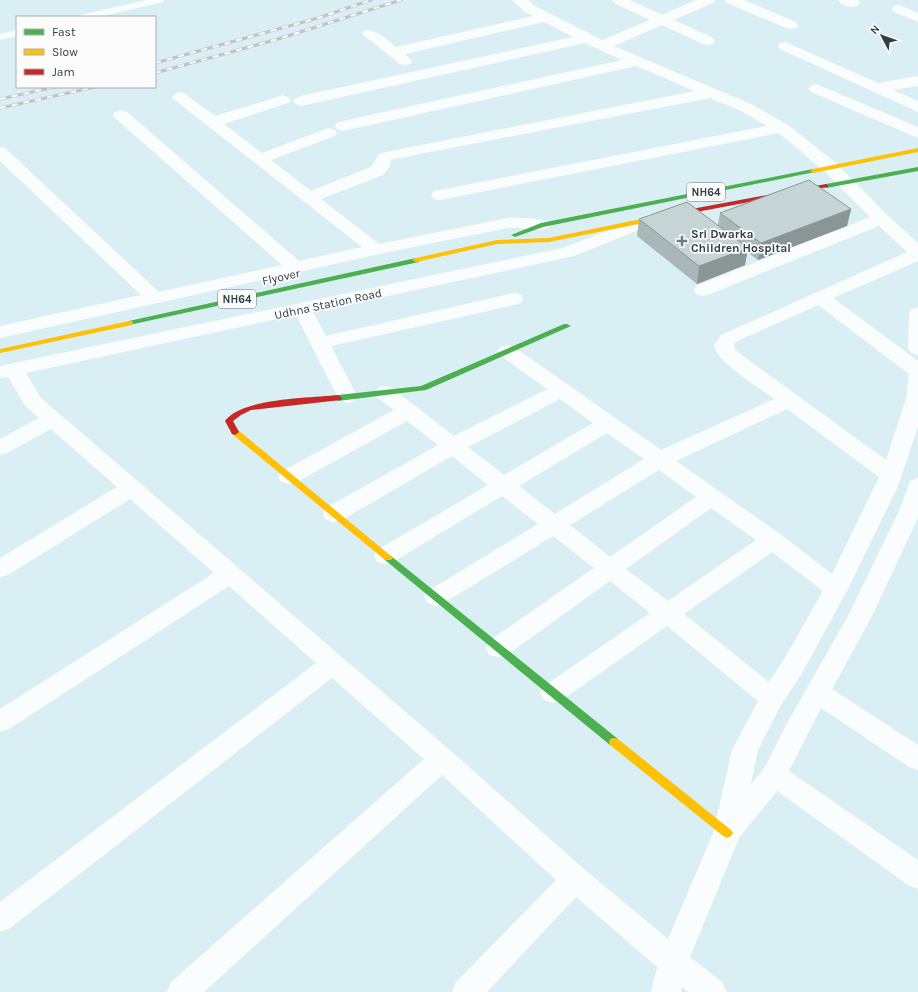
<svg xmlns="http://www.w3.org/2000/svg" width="918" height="992" viewBox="0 0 918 992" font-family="Karla,sans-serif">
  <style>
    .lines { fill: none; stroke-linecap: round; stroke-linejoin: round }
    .lane { fill: #f9fdfd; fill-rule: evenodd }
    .street { fill: #f9fdfd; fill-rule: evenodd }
    .fast { fill: #4caf50; fill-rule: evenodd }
    .slow { fill: #ffc107; fill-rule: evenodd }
    .jam { fill: #c62828; fill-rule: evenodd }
    .rail-casing { stroke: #bfc4c5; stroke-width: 3 }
    .rail { stroke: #fcfcfc; stroke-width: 2; stroke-dasharray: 6; stroke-linecap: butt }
    .wall { fill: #a9b7b8 }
    .shaded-wall { fill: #8a9596 }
    .building { fill: #c5d5d6; stroke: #8a9596 }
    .poi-dot { fill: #6b7d80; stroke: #fcfcfc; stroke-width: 1.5 }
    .labels { text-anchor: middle; stroke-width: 3.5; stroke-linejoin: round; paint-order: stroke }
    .shield { fill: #fcfcfc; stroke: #6c787a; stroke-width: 1 }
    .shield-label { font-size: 11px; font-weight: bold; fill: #2f3f42 }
    .poi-label { font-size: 12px; font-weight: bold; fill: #2f3f42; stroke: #fcfcfc; text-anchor: start }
    .street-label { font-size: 12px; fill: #2f3f42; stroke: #fcfcfc }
  </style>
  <rect width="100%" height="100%" fill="#daeff4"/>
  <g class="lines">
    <path class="lane" d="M146,0h18l-1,2 -65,15h-18l1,-2z
      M17,30v6l-17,4v-6z"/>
    <path class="street" d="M512,0h16l7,6 67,34 48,-20 -36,-17 -2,-3h18l32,15 34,-15h19l-2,3 -39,17 39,18 2,3 -2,3 -5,1 -5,-1 -41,-19 -48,21 139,59 35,20 48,38 51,52 31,28v18l-85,37 85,63v66l-20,59 -50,103 -47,86 -20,30 -23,45 -7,34 14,-17 21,-42 62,-109 51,-105 11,-30 8,-3v40l-47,100 -39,71 86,56v25l-9,-3 -88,-59 -32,63 129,89v29l-10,-4 -131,-94 -38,47 -49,119 32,25 4,10h-38l-6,-5 -1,5h-30l6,-25 -81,-70 -89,95h-35l4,-10 100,-102 -114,-105 -238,217h-37l4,-10 253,-223 -92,-81 -322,250 -10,4v-30l316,-239 -87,-77 -220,143 -9,3v-23l214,-136 -84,-74 -122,76 -8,2v-19l117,-71 -66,-58 -44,24 -7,2v-16l39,-21 -13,-11 -18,-30 -8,1v-12l563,-118 87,-34 6,1 3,4 -3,4 -82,33 -261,56 13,24 188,-43 7,2 2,4 -2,4 -7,2 -183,41 26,50 -3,5 -7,2 -7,-2 -3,-5 -41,-81 -270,58 15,25 410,353 134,119 83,69 45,-106 19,-83 26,-49 -91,-75 -105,74 -9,3 -9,-3 -4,-7 4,-7 106,-73 -40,-32 -103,74 -9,2 -9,-2 -3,-7 3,-7 105,-73 -41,-32 -109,67 -8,3 -8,-3 -4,-6 4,-6 110,-67 -36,-28 -109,66 -8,2 -8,-2 -3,-6 3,-6 111,-65 -36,-29 -110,64 -8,2 -8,-2 -3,-6 3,-6 112,-63 -31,-24 -110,61 -8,2 -8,-2 -3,-5 3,-5 113,-62 -16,-12 -3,-5 3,-5 7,-2 7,2 62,48 93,-47 -47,-34 -3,-4 3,-4 7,-2 7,2 147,103 113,-51c-14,-11 -57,-37 -60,-53l7,-11 186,-83 -28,-26 -169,68 -7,2 -7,-2 -2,-4 2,-4 174,-69 -46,-46 -45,-38 -339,67 -6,-1 -3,-4 3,-4 6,-1 327,-64 -26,-15 -31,-13 -316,61 -3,1 -1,6 -7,9 -62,24 58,45 129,-26c13,-1 26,0 39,3l3,4 -3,4c-12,3 -26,-2 -39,-1l-124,25 -384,85v-12l141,-31 -141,-134v-14l6,2 153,143 123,-27 -167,-147 -2,-3 2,-3 6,-2 6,2 172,149 63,-14 -187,-147 -3,-3 3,-3 5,-2 5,2 30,22 63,-19 5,-2 5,2 3,3 -3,3 -64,21 38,29 61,-23 6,-2 6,2 2,3 -2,3 -64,24 40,31 60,-24 8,-13 7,-2 309,-61 -59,-25 -293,65 -6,-2 -2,-3 2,-3 6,-2 279,-61 -37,-17 -284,63 -5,-2 -3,-3 3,-3 5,-2 272,-59 -29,-15 -139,32 7,7 -2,3 -5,1 -5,-1 -38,-30 2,-3c12,-3 23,9 32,16l137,-31 -8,-4zM818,305l91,69 -3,25 -20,61 -151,-110 -1,-6 3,-3zM560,399l33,24 -89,52 -36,-28zM787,409l92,68 -47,97 -52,-40 -104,-73zM607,433l37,26 -89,55 -36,-28zM659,470l37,27 -86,60 -40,-32zM711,508l45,32 -88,61 -42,-32zM772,552l51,39 -40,70 -14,21 -85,-68z
      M725,0h19l52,22 2,3 -2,3 -5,1 -5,-1 -59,-25z
      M838,0h20l2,3 -2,3c-7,2 -16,0 -20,-6z
      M899,5l19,8v9l-24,-10 -2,-3 2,-3z
      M785,42l93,41 40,-7v10l-25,4 25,11v11l-138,-63 -2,-3 2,-3z
      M816,84l102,43v11l-107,-46 -3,-3 3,-3z
      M918,307v48l-7,-2 -3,-4 1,-36 2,-4z"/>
    <path class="fast" d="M918,167v4l-92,17 -3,-2 3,-2z
      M813,169l3,2 -1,1 -272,55 -28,10 -4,-2 30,-12z
      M416,258l4,2 -1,2 -290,63 -4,-2 4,-2z
      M564,324h3l4,2 -145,64 -88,11 -4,-3 4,-3 83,-9z
      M388,555l3,1 227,183 1,3 -1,3 -4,1 -4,-1 -225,-185 -2,-2 2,-2z"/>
    <path class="slow" d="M918,148v4l-105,21 -3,-2 3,-2z
      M670,213l4,2 -1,2 -124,25 -52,2 -81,18 -4,-2 4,-2 81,-18 52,-2z
      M129,321h3l1,2 -1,2 -132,28v-4z
      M235,429l3,1 153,126 2,2 -2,2h-6l-153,-126 -1,-2z
      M614,738l4,1 113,91 2,3 -2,3 -4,2 -4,-2 -113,-91 -1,-3 1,-3z"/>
    <path class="jam" d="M826,184l2,1v2l-158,30 -4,-2 4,-2z
      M338,395l4,3 -1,2 -90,10 -10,5 -8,6 6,11 -4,3 -3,-1 -7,-13c16,-23 85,-23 113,-26z"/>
    <defs>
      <path id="rail" d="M155,63l163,-45 53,-18
        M155,73l123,-34 123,-39
        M0,99l55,-12
        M0,108l95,-21"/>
    </defs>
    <use href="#rail" class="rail-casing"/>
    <use href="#rail" class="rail"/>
  </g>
  <path class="wall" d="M851,209l-4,17 -89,34 -11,-8 -2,13 -48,19 -60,-48 2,-17 79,6 2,-12z"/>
  <path class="shaded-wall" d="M851,209l-4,17 -89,34 3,-17z
    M748,248l-3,17 -48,19 2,-18z"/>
  <path class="building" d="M809,180l42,29 -90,34 -41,-30z
    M687,202l61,46 -49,18 -60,-47z"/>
  <path class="poi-dot" d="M680 235h4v4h4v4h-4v4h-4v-4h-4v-4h4z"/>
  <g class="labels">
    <g class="shield">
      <rect x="687" y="183" width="38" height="18" rx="3"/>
      <rect x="218" y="290" width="38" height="18" rx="3"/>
    </g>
    <g class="shield-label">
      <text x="706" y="196">NH64</text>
      <text x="237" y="303">NH64</text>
    </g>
    <g class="poi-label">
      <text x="691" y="238">Sri Dwarka<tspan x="691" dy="14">Children Hospital</tspan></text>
    </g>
    <g class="street-label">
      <text transform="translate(281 277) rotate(-12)" y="4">Flyover</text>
      <text transform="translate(328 304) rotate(-12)" y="4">Udhna Station Road</text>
    </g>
  </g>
  <rect x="16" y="16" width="140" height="72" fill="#fcfcfc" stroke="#aab0b2"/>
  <rect x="24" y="29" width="20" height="6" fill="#4caf50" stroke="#aab0b2"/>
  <text x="52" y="36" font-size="12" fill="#2f3f42">Fast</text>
  <rect x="24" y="49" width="20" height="6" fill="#ffc107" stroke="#aab0b2"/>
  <text x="52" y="56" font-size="12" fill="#2f3f42">Slow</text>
  <rect x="24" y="69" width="20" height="6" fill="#c62828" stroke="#aab0b2"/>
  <text x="52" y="76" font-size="12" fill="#2f3f42">Jam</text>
  <g transform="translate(882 36) rotate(311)" stroke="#fcfcfc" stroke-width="3" paint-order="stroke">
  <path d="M0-3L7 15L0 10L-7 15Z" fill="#2f3f42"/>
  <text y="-6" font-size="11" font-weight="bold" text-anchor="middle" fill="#2f3f42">N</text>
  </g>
</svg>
